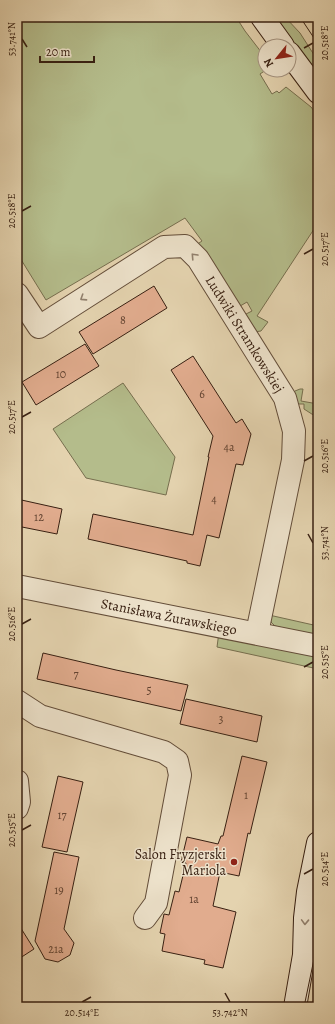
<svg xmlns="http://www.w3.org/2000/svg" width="335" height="1024" viewBox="0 0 335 1024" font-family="Alegreya,serif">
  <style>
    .green { fill: #b4bc8b; stroke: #766e4e }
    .building { fill: #e1ac8e; stroke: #382012 }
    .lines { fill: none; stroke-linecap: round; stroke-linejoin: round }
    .street-casing { stroke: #634d39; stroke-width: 24 }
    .secondary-casing { stroke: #382012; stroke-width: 24 }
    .street { stroke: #ede2cb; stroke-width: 22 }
    .secondary { stroke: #ede2cb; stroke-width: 22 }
    .tram { stroke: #382012; stroke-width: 1 }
    .oneway { stroke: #92816e }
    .ticks { fill: none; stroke: #382012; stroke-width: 1.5 }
    .poi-dot { fill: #8f2418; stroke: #ede2cb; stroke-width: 1.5 }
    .labels { text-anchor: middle; stroke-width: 3; stroke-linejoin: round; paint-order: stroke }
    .number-label { font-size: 12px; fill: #624331 }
    .street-label { font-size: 14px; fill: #382012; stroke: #ede2cb }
    .poi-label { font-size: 14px; fill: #382012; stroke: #ede2cb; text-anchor: end }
    .neatline { fill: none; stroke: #382012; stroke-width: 1.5 }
    .ticks-label { font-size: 10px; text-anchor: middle; fill: #382012 }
  </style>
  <rect width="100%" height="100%" fill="#e4d3af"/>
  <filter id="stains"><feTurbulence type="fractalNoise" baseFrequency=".005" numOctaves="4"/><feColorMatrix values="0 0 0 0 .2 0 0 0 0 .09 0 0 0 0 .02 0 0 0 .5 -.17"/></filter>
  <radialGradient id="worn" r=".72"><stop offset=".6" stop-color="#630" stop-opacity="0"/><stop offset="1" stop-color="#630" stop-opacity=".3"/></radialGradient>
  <path class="green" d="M17,17h219l9,14 20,26 1,13 -6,4 12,20 5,-3 2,2 7,-6 25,20 7,9v107l-61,93 11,6 -7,9 -7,1 -14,-15 12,-6 -5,-9 -12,7 -39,-64 6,-4 -17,-23 -139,82 -29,-47z
    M270,17h15l15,16 18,28v20z
    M123,383l52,74 -9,38 -80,-17 -33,-49z
    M300,389h3l-2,12 17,3v14l-14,-9v-5h-10l-1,-11 2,-2z
    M269,615l49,11v11l-43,-11 -4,-4z
    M219,632l99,22v15l-101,-22z"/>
  <path class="building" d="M154,286l13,22 -74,46 -14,-22z
    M85,344l14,22 -63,39 -14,-23z
    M193,356l43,67 6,-4 9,15 -8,31 -7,-1 -17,74 -12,-3 -7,31 -13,-3v-2l-99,-22 5,-25 100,21 16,-78h-1l5,-21 -42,-66z
    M17,499l45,10 -5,25 -40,-8z
    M43,653l73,17 72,15 -7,26 -144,-32z
    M186,699l76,17 -5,26 -77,-18z
    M242,756l25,6 -17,72 -2,-1 -9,43 -19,-4 -7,34 23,6 -13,56 -19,-4 1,-4 -43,-9 3,-17 -5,-1 4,-19 5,1 6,-24 4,1 7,-29 -5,-1 6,-25 31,7 3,-8h2z
    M58,776l25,6 -16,70 -25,-5z
    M54,852l25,5 -15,72 10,14 -4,12 -12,7 -13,-3 -10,-18z
    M17,922l17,27 -17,11z"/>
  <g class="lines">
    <defs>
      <g id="street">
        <path id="s1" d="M17,294l22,33 125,-80 21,-1 13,13 87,139 9,33 -1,29 -36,173"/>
        <path id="s2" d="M17,586l301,60"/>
        <path d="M17,701l23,15 124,36 13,9 3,14 -24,128 -11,15"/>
        <path d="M17,781l2,21 -2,6"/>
      </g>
      <path id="secondary" d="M262,17l21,29
        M289,53l29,39
        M295,1007l9,-52 1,-37 3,-26 10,-49"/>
    </defs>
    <use href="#street" class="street-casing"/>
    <use href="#secondary" class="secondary-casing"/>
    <use href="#street" class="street"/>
    <use href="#secondary" class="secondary"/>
    <path class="tram" d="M300,17l18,27
      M315,17l3,8
      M304,1007l14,-67
      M312,1007l6,-27"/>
  </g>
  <defs><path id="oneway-chevron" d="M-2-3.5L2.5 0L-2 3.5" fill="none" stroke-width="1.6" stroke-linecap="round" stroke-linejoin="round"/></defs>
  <g class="oneway">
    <use href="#oneway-chevron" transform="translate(194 256) rotate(-133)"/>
    <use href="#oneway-chevron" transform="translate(83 298) rotate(147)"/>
    <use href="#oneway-chevron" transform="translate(305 922) rotate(92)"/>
  </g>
  <path class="ticks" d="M22,39l5,8M304,48l9,-5M22,211l9,-5M304,254l9,-5M22,417l9,-5M304,461l9,-5M308,534l5,9M22,624l9,-5M304,667l9,-5M22,830l9,-5M304,874l9,-5M225,993l5,9M82,1002l9,-5"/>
  <circle class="poi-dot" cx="234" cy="862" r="4"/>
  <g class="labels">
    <g class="number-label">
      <text x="123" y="324">8</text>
      <text x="61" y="378">10</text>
      <text x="202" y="398">6</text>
      <text x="229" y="451">4a</text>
      <text x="214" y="503">4</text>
      <text x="39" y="521">12</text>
      <text x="76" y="678">7</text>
      <text x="149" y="694">5</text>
      <text x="221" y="723">3</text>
      <text x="246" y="799">1</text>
      <text x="62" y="819">17</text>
      <text x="59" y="894">19</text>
      <text x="194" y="903">1a</text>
      <text x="56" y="953">21a</text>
    </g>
    <g class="street-label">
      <text dy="5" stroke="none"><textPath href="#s1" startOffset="316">Ludwiki Stramkowskiej</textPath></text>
      <text dy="5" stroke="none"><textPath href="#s2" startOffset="155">Stanisława Żurawskiego</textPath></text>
    </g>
    <g class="poi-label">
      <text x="226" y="859">Salon Fryzjerski<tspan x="226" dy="16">Mariola</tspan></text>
    </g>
  </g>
  <rect width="335" height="1024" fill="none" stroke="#e4d3af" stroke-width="44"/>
  <g transform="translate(277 58) rotate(240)"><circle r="19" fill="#ede2cb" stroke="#a59481"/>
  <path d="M0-3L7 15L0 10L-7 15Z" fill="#8f2418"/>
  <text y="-6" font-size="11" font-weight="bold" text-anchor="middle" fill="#382012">N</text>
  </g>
  <path d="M40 56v6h54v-6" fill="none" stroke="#382012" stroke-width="2"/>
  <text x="46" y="56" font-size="12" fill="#382012" stroke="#ede2cb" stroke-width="3" paint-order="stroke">20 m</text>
  <rect x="22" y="22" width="291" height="980" class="neatline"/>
  <g class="ticks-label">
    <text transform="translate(11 39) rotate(-90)" y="4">53.741°N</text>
    <text transform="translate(324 43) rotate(-90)" y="4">20.518°E</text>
    <text transform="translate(11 211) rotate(-90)" y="4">20.518°E</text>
    <text transform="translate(324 249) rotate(-90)" y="4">20.517°E</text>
    <text transform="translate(11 417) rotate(-90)" y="4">20.517°E</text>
    <text transform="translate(324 456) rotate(-90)" y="4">20.516°E</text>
    <text transform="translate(324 543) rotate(-90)" y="4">53.741°N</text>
    <text transform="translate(11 624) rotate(-90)" y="4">20.516°E</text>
    <text transform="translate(324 662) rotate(-90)" y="4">20.515°E</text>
    <text transform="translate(11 830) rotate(-90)" y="4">20.515°E</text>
    <text transform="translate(324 869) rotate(-90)" y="4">20.514°E</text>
    <text x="82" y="1016">20.514°E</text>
    <text x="230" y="1016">53.742°N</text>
  </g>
  <rect width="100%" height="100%" filter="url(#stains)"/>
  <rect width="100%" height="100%" fill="url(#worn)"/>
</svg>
